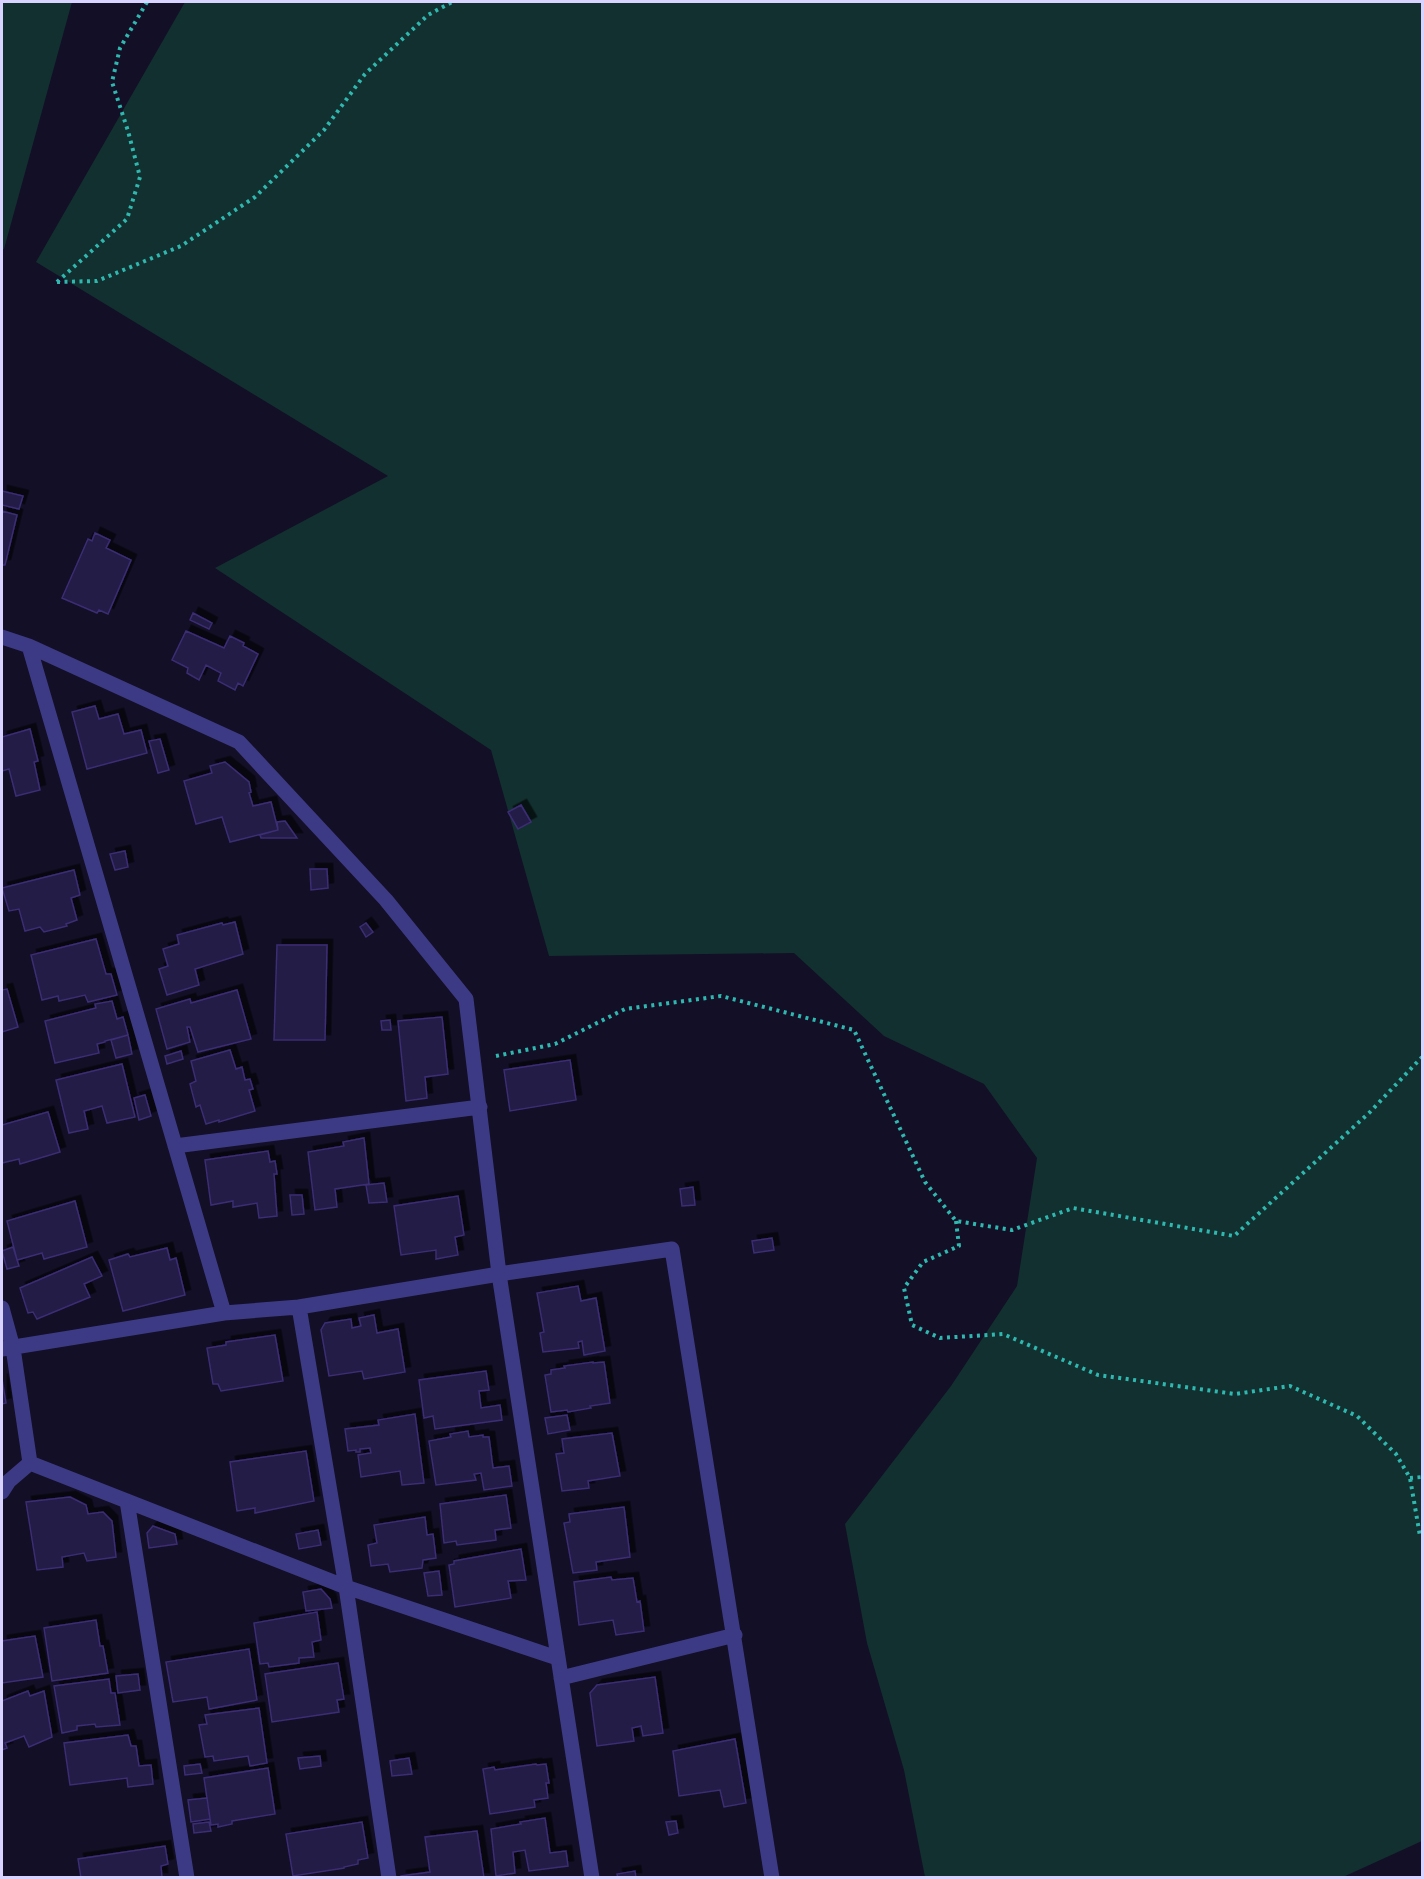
<svg xmlns="http://www.w3.org/2000/svg" width="1424" height="1879" viewBox="0 0 1424 1879" font-family="'Titillium Web',sans-serif">
  <style>
    .green { fill: #12302f }
    .building { fill: #241b47; stroke: #3b2d73; stroke-width: 1.5; filter: url(#shadow) }
    .lines { fill: none; stroke-linecap: round; stroke-linejoin: round }
    .path { stroke: #2fb8b0; stroke-width: 4; stroke-dasharray: 3 4.5; stroke-linecap: butt }
    .street { stroke: #3d3a85; stroke-width: 15 }
  </style>
  <defs>
    <filter id="shadow"><feDropShadow dx="5.5" dy="-5.5" stdDeviation="0" flood-color="#0009"/></filter>
  </defs>
  <rect width="100%" height="100%" fill="#130f26"/>
  <path class="green" d="M2,2h70l-68,247 -2,1z
    M185,2h1237v1839l-79,36h-418l-21,-107 -37,-127 -22,-119 106,-138 66,-100 20,-128 -53,-74 -100,-48 -90,-83 -245,3 -58,-206 -276,-182 173,-92 -352,-214z"/>
  <path class="building" d="M2,491l21,5 -4,13 -17,-4z
    M2,511l15,4 -12,50h-3z
    M95,533l15,7 -4,8 25,12 -23,54 -9,-4 -2,3 -35,-15 26,-59 4,2z
    M193,613l19,10 -3,6 -19,-9z
    M186,631l38,17 6,-12 14,7 -1,3 15,8 -15,32 -5,-3 -3,7 -17,-9 3,-8 -15,-8 -7,15 -12,-7 1,-5 -16,-8z
    M95,706l4,13 19,-5 6,20 17,-4 6,23 -60,16 -15,-57z
    M30,729l8,32 -4,1 6,28 -24,6 -7,-27 -7,2v-34z
    M160,739l9,31 -11,3 -9,-32z
    M225,762l24,20 2,10 -2,1 4,13 18,-4 7,28 -48,12 -8,-25 -26,7 -12,-43 28,-8 -2,-7z
    M521,805l10,17 -13,7 -10,-17z
    M285,821l12,17h-36l-1,-3 18,-5 -1,-8z
    M125,851l3,16 -13,3 -5,-16z
    M310,869h17l1,19 -17,2z
    M74,870l6,25 -9,3 6,22 -11,4 1,2 -23,6 -4,-5 -15,4 -6,-22 -10,2 -7,-23z
    M235,922l8,32 -48,15 4,16 -32,10 -8,-26 9,-3 -5,-17 16,-5 -2,-9 45,-12 1,2z
    M366,923l7,9 -7,5 -6,-10z
    M96,939l10,35h5l6,21 -29,7 -3,-7 -26,6 -1,-5 -16,4 -11,-45z
    M277,945h50l-2,95h-51z
    M7,989l11,38 -16,5v-42z
    M237,990l14,49 -53,13 -8,-25h-3l3,15 -23,7 -11,-40 34,-10 1,4z
    M112,1001l5,18 6,-2 5,18 -23,6v1l-8,2 2,9 -44,10 -10,-42 51,-13 -1,-4z
    M442,1017l6,57 -23,3 2,21 -21,3 -8,-80z
    M390,1020l1,10h-9l-1,-9z
    M128,1035l4,19 -16,4 -5,-18z
    M230,1050l6,19 6,-2 3,13 5,-1 3,10 -4,1 6,21 -36,11v-2l-13,4 -6,-19 -4,2 -6,-23 6,-3 -5,-20z
    M181,1051l2,8 -16,5 -2,-8z
    M570,1060l6,40 -66,11 -6,-41z
    M122,1064l13,53 -28,6 -5,-17 -18,5 4,18 -19,4 -13,-53z
    M145,1095l6,21 -12,4 -5,-22z
    M48,1112l12,40 -40,12 -1,-5 -17,4v-38z
    M364,1138l5,46 -34,5 2,18 -22,3 -7,-58 36,-6 -1,-4z
    M268,1151l2,11 5,-1 2,13h-3l3,42 -18,2 -2,-15 -24,4v-6l-22,4 -6,-45z
    M384,1183l3,19 -18,1 -3,-18z
    M693,1187l2,18 -13,1 -2,-17z
    M290,1195h12l2,19 -12,1z
    M458,1196l6,39 -9,2 3,18 -22,4v-9l-35,5 -7,-49z
    M75,1201l12,46 -43,12 -2,-6 -25,7 -10,-39z
    M772,1238l2,12 -20,3 -2,-12z
    M13,1247l6,19 -12,3 -5,-18z
    M167,1248l3,12 6,-2 9,37 -62,16 -14,-51 19,-6 2,3z
    M92,1257l10,19 -18,8 6,13 -53,22 -4,-7 -5,1 -8,-25z
    M578,1286l3,15 15,-3 9,53 -21,4 -2,-14 -4,1 1,6 -36,4 -3,-19 4,-1 -7,-39z
    M374,1315l3,18 21,-4 7,43 -41,7 -2,-8 -33,5 -8,-46 4,-7 26,-4 1,9 9,-2 -2,-8z
    M275,1335l8,46 -62,10 -3,-7h-5l-6,-36 19,-3v-3z
    M593,1362v1l11,-1 6,41 -20,3 1,2 -23,4 -1,-2 -16,2 -6,-37 6,-1v-4l14,-2 -1,-2z
    M486,1371l3,19 -10,1 2,17 19,-3 2,15 -67,9 -2,-13 -9,2 -5,-38z
    M2,1379l4,24 -4,1z
    M415,1414l9,69 -22,2 -2,-14 -39,6 -3,-22 13,-2 -1,-5 -10,1v3h-4v-2l-8,1 -3,-22 34,-4 -1,-5z
    M567,1415l3,15 -22,4 -3,-16z
    M468,1431l1,6 14,-2v2h6l4,31 16,-2 3,20 -28,4 -3,-17 -7,1 2,6 -40,5 -7,-44 22,-4 -1,-3z
    M612,1433l8,43 -32,5 1,7 -27,3 -6,-37 8,-1 -2,-14z
    M306,1451l8,50 -59,12v-5l-18,3 -7,-49z
    M506,1495l5,33 -16,2 1,10 -39,5 -1,-4 -12,2 -4,-39z
    M70,1497l16,8 2,9 15,-2 9,9 4,36 -29,4 -3,-8 -22,4 1,10 -26,3 -11,-68z
    M624,1507l6,50 -34,5 1,8 -24,3 -9,-50 6,-1 -1,-8z
    M425,1517l2,18 6,-1 3,24 -13,2 -1,8 -32,4 -2,-8 -17,2 -3,-21 9,-2 -3,-18z
    M153,1526l22,8 2,10 -28,4 -2,-15z
    M318,1530l3,15 -22,4 -3,-15z
    M521,1549l5,31 -18,1 3,17 -56,9 -6,-42 5,-1v-3z
    M439,1571l3,24 -14,1 -4,-23z
    M611,1577l1,3 21,-2 4,24 3,-1 4,30 -28,4 -3,-15 -34,5 -5,-43z
    M321,1589l9,10 2,9 -26,3 -3,-19z
    M317,1612l4,28 -9,2 2,15 -15,1v5l-30,4 -1,-4 -8,1 -6,-41z
    M96,1620l4,26h3l5,27 -56,8 -8,-53z
    M35,1636l8,41 -41,6v-42z
    M249,1649l8,51 -48,9 -2,-12 -34,5 -7,-40z
    M338,1663l6,36 -7,1 2,12 -67,10 -7,-48z
    M138,1674l2,16 -22,3 -2,-17z
    M655,1677l8,56 -20,3 -2,-10 -9,2 2,13 -37,5 -7,-53 7,-8z
    M109,1679l2,14h4l5,32 -24,2 -1,-3 -18,2v4l-15,3 -8,-47z
    M28,1691l2,5 14,-5 8,46 -23,10 -5,-11 -19,7 2,5 -5,2v-49z
    M259,1708l8,55 -17,3 -2,-10 -34,5 -1,-5 -8,1 -6,-32 8,-1 -2,-9z
    M128,1735l3,11h5l3,20 12,-1 2,19 -25,3 -1,-9 -57,7 -6,-42z
    M735,1739l11,64 -22,4 -4,-17 -41,6 -6,-45z
    M320,1756l1,10 -21,3 -2,-11z
    M409,1758l3,16 -20,2 -2,-15z
    M200,1764l2,9 -17,2 -1,-9z
    M536,1764l1,1 9,-1 3,19h-3l2,15 -14,2 1,7 -45,7 -7,-45 11,-2 1,3z
    M268,1768l7,46 -43,7v3l-14,3v-3l-7,1 -7,-47z
    M207,1798l3,21 -19,3 -3,-22z
    M545,1818l5,35 16,-2 2,15 -39,5 -4,-21 -12,2 2,21 -19,3 -5,-47 30,-5 -1,-2z
    M676,1821l2,12 -9,2 -3,-13z
    M209,1822l2,9 -17,2 -1,-9z
    M362,1822l6,36 -10,2v4l-14,3v1l-51,8 -7,-42z
    M477,1831l7,47h-83v-2l29,-4 -5,-35z
    M165,1846l3,18 -7,2 1,12h-81l-3,-19z
    M635,1871l1,7h-18l-1,-4z"/>
  <g class="lines">
    <path class="path" d="M57,282l40,-1 84,-35 74,-49 69,-67 41,-56 63,-59 24,-13
      M57,282l70,-63 13,-42 -12,-46 -16,-49 8,-34 27,-46
      M496,1056l59,-12 70,-35 96,-13 133,34 71,152 31,39 56,9 61,-22 161,28 135,-123 53,-56
      M956,1221l3,25 -36,16 -19,26 8,37 28,13 63,-4 95,41 137,19 55,-8 67,30 39,38 14,24 10,58 2,1
      M1410,1478l12,-1"/>
    <path class="street" d="M2,637l27,9 210,96 147,158 80,99 33,275 93,604
      M29,646l195,667
      M175,1146l305,-39
      M299,1307l47,280 43,291
      M2,1308l11,40 17,115 -21,18 -7,11
      M2,1349l222,-36 75,-6 200,-33 173,-25 100,629
      M30,1463l316,124 211,71
      M127,1501l60,377
      M561,1678l174,-43"/>
  </g>
  <rect width="1424" height="1879" fill="none" stroke="#d9d4ff" stroke-width="6"/>
</svg>
